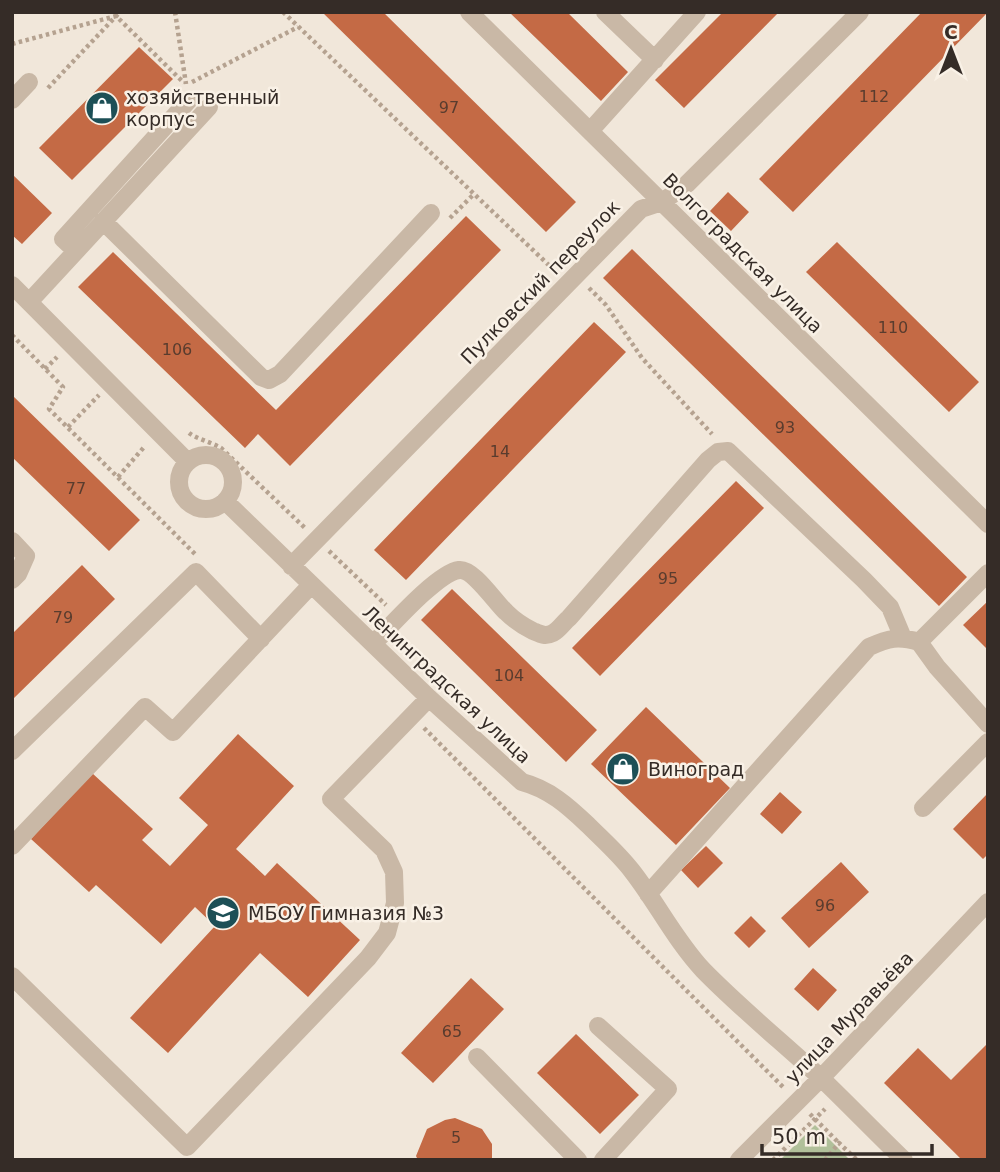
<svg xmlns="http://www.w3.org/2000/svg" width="1000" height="1172" viewBox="0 0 1000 1172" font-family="'DejaVu Sans',sans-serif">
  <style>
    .green { fill: #b1c09a }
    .building { fill: #c46a45 }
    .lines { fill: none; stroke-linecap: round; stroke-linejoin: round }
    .path { stroke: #b5a290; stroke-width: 4.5; stroke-dasharray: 3.5 3.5; stroke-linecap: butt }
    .minor { stroke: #c9b8a6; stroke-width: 18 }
    .labels { text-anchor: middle; stroke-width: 5; stroke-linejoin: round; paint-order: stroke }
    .number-label { font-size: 16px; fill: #593c2e }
    .poi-label { font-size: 19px; fill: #352c27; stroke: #f9f1e6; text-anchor: start }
    .street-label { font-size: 19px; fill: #352c27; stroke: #f9f1e6 }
  </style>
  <rect width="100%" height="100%" fill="#f1e7da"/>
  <path class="green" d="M815,1125l35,35h-70z"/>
  <path class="building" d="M322,12h61l193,190 -30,30z
    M509,12h58l61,60 -27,29z
    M723,12h56l-95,96 -29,-28z
    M922,12h66l-195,200 -34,-33z
    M139,47l34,32 -101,101 -33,-32z
    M12,174l40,39 -30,31 -10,-9z
    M728,192l21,20 -18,19 -21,-20z
    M466,216l35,34 -211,216 -32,-32 -13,14 -167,-161 35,-35 163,158z
    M837,242l142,140 -30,30 -143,-140z
    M632,249l335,328 -28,29 -336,-328z
    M594,322l32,30 -220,228 -32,-30z
    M12,395l128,125 -31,31 -97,-94z
    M736,481l28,27 -164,168 -28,-28z
    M82,565l33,34 -103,101v-66z
    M452,589l145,141 -31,32 -145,-142z
    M988,601v49l-25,-25z
    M646,707l84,81 -54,57 -85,-81z
    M238,734l56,52 -58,63 29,27 12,-13 83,77 -52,57 -48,-44 -92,100 -38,-35 85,-92 -20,-19 -34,37 -65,-59 -7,7 -58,-53 61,-66 61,56 -11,11 28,26 38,-41 -29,-27z
    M780,792l22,20 -20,22 -22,-20z
    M988,793v61l-5,5 -30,-30z
    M706,846l17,17 -25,25 -17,-18z
    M841,862l28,30 -60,56 -28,-30z
    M751,916l15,15 -17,17 -15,-15z
    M813,968l24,22 -19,21 -24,-22z
    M471,978l33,31 -71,74 -32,-30z
    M576,1034l63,61 -39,39 -63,-61z
    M988,1043v117h-26l-78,-77 34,-35 33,32z
    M455,1118l27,11 10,15v16h-74l-2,-4 11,-27 18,-9z"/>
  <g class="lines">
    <path class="path" d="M175,12l11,72
      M283,12l272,259
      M12,44l104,-28 68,67
      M192,82l106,-55
      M48,88l72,-76
      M450,218l24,-24
      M589,288l17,17 36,53 70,76
      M12,335l51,52 -14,22 146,145
      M45,369l12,-12
      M68,427l31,-32
      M189,433c8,6 22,9 32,15l84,80
      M118,477l27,-31
      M329,551l57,54
      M424,728l360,360
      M810,1114l29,29
      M773,1160l52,-51
      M825,1160l14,-17 18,17"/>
    <path class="minor" d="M469,12l519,512
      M605,12l50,48
      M12,100l17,-18
      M590,131l107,-119
      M103,221l158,156 8,3 11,-6 151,-161
      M76,251l-13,-12 126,-139
      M12,285l176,177
      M30,301l179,-194
      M179 482a27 27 0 1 1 54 0a27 27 0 1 1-54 0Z
      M225,501l204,197 93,84c27,7 46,24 66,43 15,15 31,29 44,46 25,32 43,69 71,99 37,38 79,72 118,108 28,27 55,55 83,82
      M12,541l14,15 -8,18 -6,6
      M291,566l350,-357 21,-7 25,-18 173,-172
      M919,642l18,25 51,57
      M373,644c17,-17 64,-71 86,-74 14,-2 36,32 47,42 8,8 17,14 27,19 7,3 12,6 20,2 6,-3 11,-11 16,-15l139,-158 10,-8 10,-1 136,129 26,27 13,31
      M12,751l184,-179 65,67
      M923,808l65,-66
      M12,846l133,-139 28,25 138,-147
      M648,894l221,-247c20,-9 29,-11 50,-5l69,-69
      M12,976l175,171 181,-189 19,-25 8,-30 -1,-31 -10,-22 -53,-51 98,-101
      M598,1026l70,63 -65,71
      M477,1057l101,103
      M739,1160l82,-82 167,-176"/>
  </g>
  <defs>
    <symbol id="shop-disc" viewBox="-11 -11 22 22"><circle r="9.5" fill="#1d4f56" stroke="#f9f1e6"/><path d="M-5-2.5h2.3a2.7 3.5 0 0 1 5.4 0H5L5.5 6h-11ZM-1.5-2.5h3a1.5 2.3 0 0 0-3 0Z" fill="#fff"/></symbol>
    <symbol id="school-disc" viewBox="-11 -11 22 22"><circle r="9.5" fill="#1d4f56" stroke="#f9f1e6"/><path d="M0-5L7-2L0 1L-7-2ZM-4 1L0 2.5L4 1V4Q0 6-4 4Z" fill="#fff"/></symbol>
  </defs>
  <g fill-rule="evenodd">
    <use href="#shop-disc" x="83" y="89" width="38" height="38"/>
    <use href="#shop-disc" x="604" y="750" width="38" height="38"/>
    <use href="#school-disc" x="204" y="894" width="38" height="38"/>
  </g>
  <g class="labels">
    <g class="number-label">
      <text x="874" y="102">112</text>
      <text x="449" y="113">97</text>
      <text x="893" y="333">110</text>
      <text x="177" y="355">106</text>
      <text x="785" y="433">93</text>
      <text x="500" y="457">14</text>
      <text x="76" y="494">77</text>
      <text x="668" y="584">95</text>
      <text x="63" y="623">79</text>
      <text x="509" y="681">104</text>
      <text x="825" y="911">96</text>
      <text x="452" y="1037">65</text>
      <text x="456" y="1143">5</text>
    </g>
    <g class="poi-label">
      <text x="126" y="104">хозяйственный<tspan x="126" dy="22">корпус</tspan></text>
      <text x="648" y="776">Виноград</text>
      <text x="248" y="920">МБОУ Гимназия №3</text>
    </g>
    <g class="street-label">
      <text transform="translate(743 253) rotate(45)" y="7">Волгоградская улица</text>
      <text transform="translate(540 282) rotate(-46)" y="7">Пулковский переулок</text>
      <text transform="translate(447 684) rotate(43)" y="7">Ленинградская улица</text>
      <text transform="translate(849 1017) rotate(-46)" y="7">улица Муравьёва</text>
    </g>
  </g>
  <rect width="1000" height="1172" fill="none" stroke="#352c27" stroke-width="28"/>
  <g transform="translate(951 49)" stroke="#f9f1e6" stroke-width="5" paint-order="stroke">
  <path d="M0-5L12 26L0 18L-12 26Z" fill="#352c27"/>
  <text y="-10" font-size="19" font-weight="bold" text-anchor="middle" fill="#352c27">С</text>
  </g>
  <path d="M762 1144v10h170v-10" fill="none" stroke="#352c27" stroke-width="3.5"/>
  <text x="772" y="1144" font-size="21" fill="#352c27" stroke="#f9f1e6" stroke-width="5" paint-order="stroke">50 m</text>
</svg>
